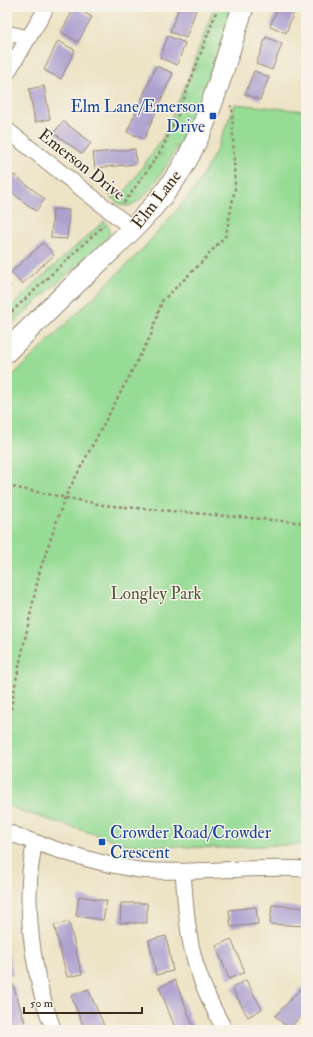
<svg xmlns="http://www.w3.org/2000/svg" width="313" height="1037" viewBox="0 0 313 1037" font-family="'IM FELL Double Pica',serif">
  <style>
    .grass { fill: url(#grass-tufts); stroke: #69835a }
    .green { fill: #97dc95; stroke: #69835a }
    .building { fill: #aca0cf }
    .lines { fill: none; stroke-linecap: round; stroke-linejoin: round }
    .street-casing { stroke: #948672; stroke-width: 17 }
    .secondary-casing { stroke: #948672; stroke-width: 23 }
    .path { stroke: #948672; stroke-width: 2.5; stroke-dasharray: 3 3; stroke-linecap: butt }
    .street { stroke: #fff; stroke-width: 15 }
    .secondary { stroke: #fff; stroke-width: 21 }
    .transit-dot { fill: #1a4fb4; stroke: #f7f3e8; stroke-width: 1.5 }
    .labels { text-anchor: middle; stroke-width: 3; stroke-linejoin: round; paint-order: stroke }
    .transit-label { font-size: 17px; fill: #164399; stroke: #f7f3e8; text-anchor: end }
    .street-label { font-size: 17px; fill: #3b2a1e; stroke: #f7f3e8 }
    .park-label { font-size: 17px; fill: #52563c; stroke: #f7f3e8 }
  </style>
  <defs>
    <pattern id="grass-tufts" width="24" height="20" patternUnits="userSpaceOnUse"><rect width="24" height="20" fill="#97dc95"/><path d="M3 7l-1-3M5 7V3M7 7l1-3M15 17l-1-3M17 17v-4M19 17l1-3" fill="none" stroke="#83bd80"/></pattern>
  </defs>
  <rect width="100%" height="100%" fill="#f7f3e8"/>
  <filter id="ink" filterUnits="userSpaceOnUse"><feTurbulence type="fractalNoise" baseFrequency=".025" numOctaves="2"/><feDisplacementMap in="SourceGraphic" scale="8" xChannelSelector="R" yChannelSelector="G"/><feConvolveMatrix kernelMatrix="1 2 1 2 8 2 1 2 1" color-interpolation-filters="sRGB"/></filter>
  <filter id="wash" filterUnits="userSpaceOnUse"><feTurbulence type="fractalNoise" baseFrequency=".012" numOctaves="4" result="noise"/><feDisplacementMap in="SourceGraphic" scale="16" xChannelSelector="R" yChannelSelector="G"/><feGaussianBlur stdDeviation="0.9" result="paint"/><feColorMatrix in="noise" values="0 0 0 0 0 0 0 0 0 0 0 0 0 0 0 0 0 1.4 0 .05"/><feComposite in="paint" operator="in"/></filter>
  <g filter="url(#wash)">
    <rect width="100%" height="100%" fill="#ede3c5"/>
    <path class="grass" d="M214,7h19c-10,28 -18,60 -30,87 -9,21 -52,114 -77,112 -8,-1 -13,-7 -17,-12l16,-2 38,-55 25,-58z
      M104,221l5,5 1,6 -4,8 -99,88v-17l27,-27z"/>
    <path class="green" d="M235,104l71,7v733l-89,4 -88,-3 -108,-34 -14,-6v-424l134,-130 54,-62 21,-38z"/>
    <g id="blocks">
      <path class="building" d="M75,7l17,10 -14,25 -17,-10z
        M179,7h18l-11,31 -16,-6z
        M278,7h12l5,2 -9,24 -16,-7z
        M168,36l17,7 -8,22 -17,-7z
        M266,37l16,7 -10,26 -16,-6z
        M58,41l17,9 -14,29 -17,-9z
        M156,66l17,7 -29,66 -17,-7z
        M254,71l15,6 -9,23 -15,-6z
        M44,86l6,33 -15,3 -6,-33z
        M63,121l28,22 -9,11 -28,-21z
        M135,149l1,15 -41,4 -2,-15z
        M14,175l31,24 -9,12 -29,-22v-4z
        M53,209l16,1 -2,29 -16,-1z
        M43,243l11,12 -32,29 -11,-12z
        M7,282l4,4 -4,4z
        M79,896l28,5 -4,19 -27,-4z
        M121,903h26v20h-27z
        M272,905l33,3 -1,18 -34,-2z
        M256,907l2,17 -27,3 -2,-17z
        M69,922l13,52 -15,3 -13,-52z
        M166,936l7,35 -17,4 -7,-35z
        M231,939l14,33 -16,7 -13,-33z
        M7,949l6,26 -6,1z
        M175,980l18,46 -9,4h-8l-17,-43z
        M246,980l16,29 -14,8 -16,-29z
        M306,983v27l-17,19 -14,-13z
        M13,984l13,42 -16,4 -3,-9v-35z
        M88,989l18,41h-21l-14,-34z"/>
    </g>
  </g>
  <g filter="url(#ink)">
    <use href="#blocks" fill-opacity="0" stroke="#948672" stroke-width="1"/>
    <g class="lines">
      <defs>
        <path id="street" d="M7,33l22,5
          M7,73l36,-59 3,-7
          M7,130l126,99
          M7,832c34,13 69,25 105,33 9,1 18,4 27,5 56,5 111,-5 167,-1
          M34,843c-1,10 -3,20 -4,30 -4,48 5,113 24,157
          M183,872c2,24 3,49 8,73 6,29 19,59 34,85"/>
        <path id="secondary" d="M7,351c27,-27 55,-54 82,-80 34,-32 68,-63 93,-103 29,-49 43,-107 61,-161"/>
      </defs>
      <use href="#street" class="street-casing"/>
      <use href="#secondary" class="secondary-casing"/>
      <path class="path" d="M124,203l37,-52 17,-36 40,-108
        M7,316l97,-91
        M7,486l96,19 203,18
        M7,733l8,-48 25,-115 25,-73 86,-162 11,-34 38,-37 26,-29 9,-47 -3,-81 -2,-1"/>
      <use href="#street" class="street"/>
      <use href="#secondary" class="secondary"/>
    </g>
  </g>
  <g class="transit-dot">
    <rect x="209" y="112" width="8" height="8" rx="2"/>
    <rect x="98" y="838" width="8" height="8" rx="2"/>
  </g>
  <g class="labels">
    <g class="transit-label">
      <text x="205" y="112">Elm Lane/Emerson<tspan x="205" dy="20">Drive</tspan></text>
      <text x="110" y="838" text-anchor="start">Crowder Road/Crowder<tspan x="110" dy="20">Crescent</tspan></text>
    </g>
    <g class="street-label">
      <text transform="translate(82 164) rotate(38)" y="6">Emerson Drive</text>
      <text transform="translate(156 199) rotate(-52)" y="6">Elm Lane</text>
    </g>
    <g class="park-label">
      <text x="156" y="599">Longley Park</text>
    </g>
  </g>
  <rect width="313" height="1037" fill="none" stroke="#f7f3e8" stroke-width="24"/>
  <path d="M24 1007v6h118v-6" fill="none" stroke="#3b2a1e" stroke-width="2"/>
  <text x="30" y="1007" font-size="12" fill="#3b2a1e" stroke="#f7f3e8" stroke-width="3" paint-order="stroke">50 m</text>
</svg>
